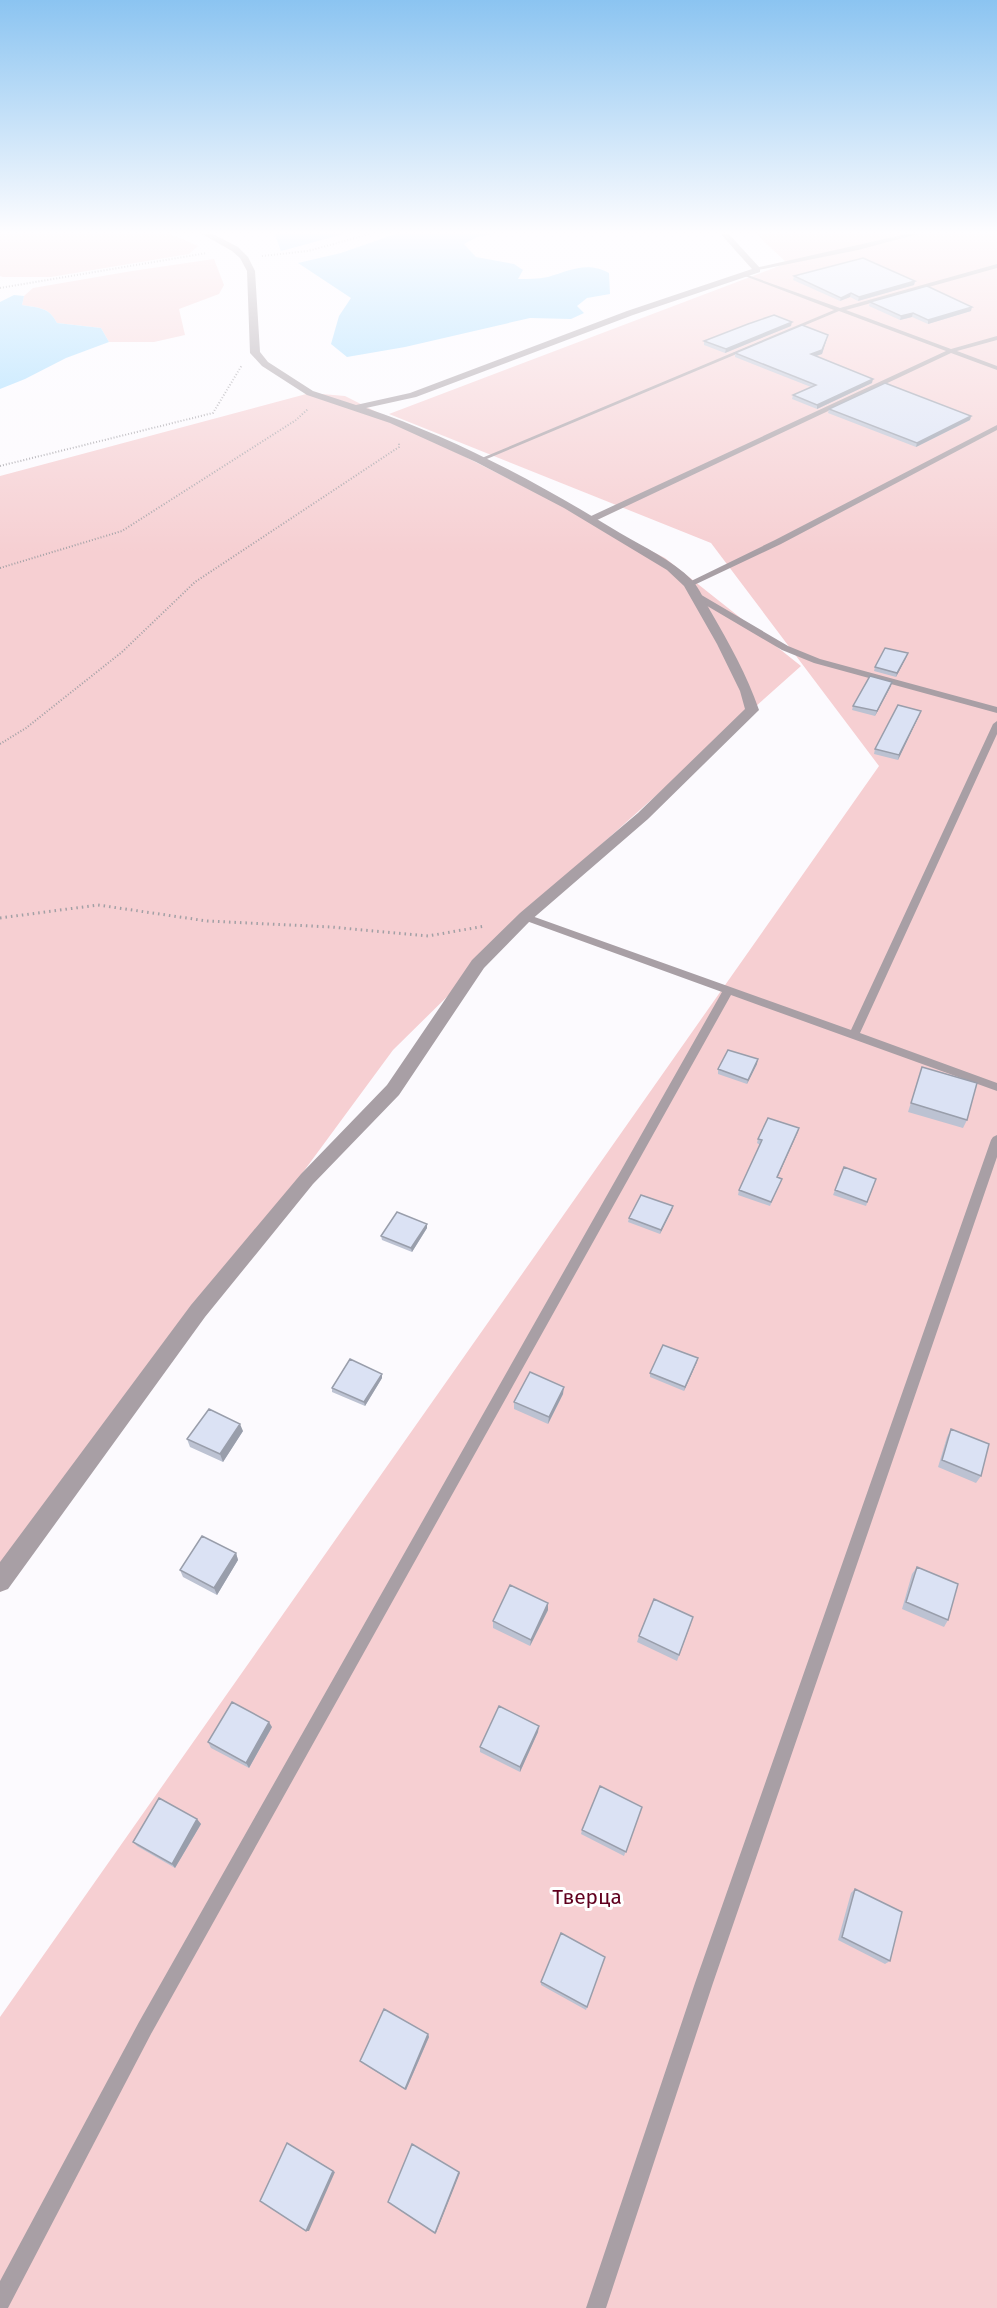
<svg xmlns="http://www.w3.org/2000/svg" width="997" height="2308" viewBox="0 0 997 2308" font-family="'Fira Sans',sans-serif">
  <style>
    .green { fill: #f6cfd2 }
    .water { fill: #a1dbfe }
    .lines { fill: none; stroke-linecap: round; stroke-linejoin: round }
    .path-far1 { stroke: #a2a0a5; stroke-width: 2; stroke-dasharray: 1 2; stroke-linecap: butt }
    .path { stroke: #a2a0a5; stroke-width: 3; stroke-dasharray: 1.5 4; stroke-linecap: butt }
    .lane { fill: #a89fa5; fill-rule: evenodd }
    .street { fill: #a89fa5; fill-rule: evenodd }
    .wall { fill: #bcc2d2 }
    .shaded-wall { fill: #999eab }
    .building { fill: #dbe2f4; stroke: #999eab; stroke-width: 1.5 }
    .labels { text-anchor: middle; stroke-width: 6; stroke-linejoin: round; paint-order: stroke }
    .near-park-label { font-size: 21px; fill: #60001e; stroke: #fff }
  </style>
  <rect width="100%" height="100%" fill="#fcfafe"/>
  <path class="green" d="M0,231h164l34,15 -9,8 -138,23h-48l-3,-1z
    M753,231h244v2077h-997v-291l879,-1251 -168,-223 -322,-129 398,-151z
    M214,259l10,26 -5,9 -40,15 6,26 -31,7h-45l-8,-14 -44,-5c-8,-16 -18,-15 -35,-18l2,-9 9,-8 99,-17z
    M310,393l35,3 320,162 136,108 -198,177 -210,207 -393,534v-1108z"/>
  <path class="water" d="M266,231h89l-74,20 -6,-16z
    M404,231h111l-38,6 -13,7 12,13 38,7 9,6 -5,9c9,0 20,0 30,-2 22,-6 38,-16 61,-4l1,21 -23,4 -10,8 7,7 -13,6 -41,-1 -125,29 -58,10 -16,-13 8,-28 12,-18 -53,-35 43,-10z
    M14,295l10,1 -2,9c17,3 27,2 35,18l44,5 8,14 -43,16 -41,21 -25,10v-87z"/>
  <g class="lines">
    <path class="path-far1" d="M262,256l46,-5 73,-20
      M0,288l207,-35
      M0,466l213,-53 29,-48
      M0,568l122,-37 174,-111 12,-11
      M0,744l26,-16 96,-76 73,-70 204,-135v-5"/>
    <path class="path" d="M0,918l98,-13 109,16 124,6 97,9 57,-10"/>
    <path class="lane" d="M920,231h9l-71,19 -100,20 -3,-2z
      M997,264v4l-151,42 105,39 46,-13v4l-40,11 40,15v4l-46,-17 -356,168h-6v-4l357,-166 -107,-40 -357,150 -5,-1 357,-150 -92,-35v-2l98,35z
      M997,425v5l-216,114 -89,42 -7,-2 90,-44z
      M692,593h6l90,53 32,13 177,48v6l-183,-50 -32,-13 -90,-53z
      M997,721v13l-137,299 137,50v8l-266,-96 -580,1039 -143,274h-8v-27l139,-259 583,-1030 -201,-73 -1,-2 1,-2h8l322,115 142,-306z
      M997,1135v22l-284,826 -107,325h-20l109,-325 296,-843 2,-3z"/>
    <path class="street" d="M197,231h10l31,16 10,10 7,14 5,81 8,10 45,29 43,14 54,-12 217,-82 125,-42 -34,-38h8l34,37v4l-127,43 -217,82 -50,11c89,30 174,76 254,125 24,14 52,27 72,47 8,9 13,22 19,32 18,31 36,63 48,98l-111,109 -118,102 -46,47 -85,127 -86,89 -108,133 -197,272 -8,3v-30l191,-257 110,-131 86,-89 85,-125 48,-47 118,-100 107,-104 -5,-18 -23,-47 -33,-58 -17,-16 -103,-62 -88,-46 -86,-39 -83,-28 -45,-29 -12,-13 -3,-82 -7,-13 -8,-7z"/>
  </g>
  <path class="wall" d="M794,276l121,5 -1,4 -56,16 -8,-4 -10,4 -47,-21z
    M870,302l101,9 -43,13 -16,-7 -12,3 -31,-14z
    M791,326l-66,27 -21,-8v-4z
    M827,339l-5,15 -6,2 56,27 -55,26 -25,-10 1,-4 18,-8 -76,-30v-4z
    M829,409l142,7 -1,4 -54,27 -88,-34z
    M906,658l-10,19 -22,-6 1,-4z
    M891,686l-16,30 -23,-6 1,-4z
    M921,711l-2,5 -21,44 -24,-6 1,-5z
    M757,1064l-10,20 -29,-10v-5z
    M922,1067l45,53 -4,8 -55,-16z
    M799,1128l-22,49 5,2 -12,27 -32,-11 1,-5 21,-45 -3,-2 1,-4z
    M844,1167l32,12 -10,27 -33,-11z
    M673,1206l-1,4 -12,24 -32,-12 1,-4z
    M427,1224v4l-15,24 -30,-12 -1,-4z
    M697,1362l-13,29 -34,-14v-4z
    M382,1378l-17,28 -33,-14v-4z
    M563,1394l-15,30 -34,-15v-7z
    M951,1429l30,47 -5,7 -38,-16 9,-30z
    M243,1431l-20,31 -33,-15 -3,-8z
    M236,1553l2,7 -21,35 -34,-18 -3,-7z
    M917,1567l31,53 -4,7 -42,-18 10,-35z
    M548,1610l-18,36 -37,-18v-7z
    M691,1624l-14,37 -40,-19 2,-6z
    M272,1727l-23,41 -38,-20 -3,-6z
    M538,1732l-18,40 -40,-20v-5z
    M642,1807l-18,49 -43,-22 1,-4z
    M197,1819l4,5 -26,44 -38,-22 -4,-4z
    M855,1889l35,72 -5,3 -47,-24 13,-47z
    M605,1957l-19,53 -45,-25v-3z
    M428,2034l1,3 -23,53 -44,-27 -2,-2z"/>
  <path class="shaded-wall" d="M915,281l-1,4 -56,16 1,-4z
    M851,293l-1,4 -10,4 1,-3z
    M972,307l-1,4 -43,13v-4z
    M913,313l-1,4 -12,3 1,-4z
    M792,322l-1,4 -66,27 1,-4z
    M828,335l-6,19 -12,4 1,-4z
    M873,379l-1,4 -55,26v-4z
    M971,416l-1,4 -54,27 1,-4z
    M908,653l-2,5 -10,19 1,-4z
    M892,682l-1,4 -16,30 2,-5z
    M921,711l-2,5 -21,44 1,-5z
    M758,1059l-1,5 -10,20 1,-4z
    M799,1128l-1,4 -22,49 1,-4z
    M673,1206l-1,4 -12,24 1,-4z
    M427,1224v4l-15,24 -1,-4z
    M698,1358l-1,4 -13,29 1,-4z
    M382,1374v4l-17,28 -1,-4z
    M564,1387l-1,7 -15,30 1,-7z
    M240,1424l3,7 -20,31 -3,-8z
    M236,1553l2,7 -21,35 -3,-7z
    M548,1603v7l-18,36 1,-6z
    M269,1722l3,5 -23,41 -3,-5z
    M539,1726l-1,6 -18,40v-5z
    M197,1819l4,5 -26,44 -3,-4z
    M428,2034l1,3 -23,53 -1,-1z
    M287,2143l48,29 -26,59h-3z
    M459,2172l1,1 -24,60h-1z"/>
  <path class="building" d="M863,258l52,23 -56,16 -8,-4 -10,5 -47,-22z
    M927,286l45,21 -44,13 -15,-7 -12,3 -31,-14z
    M774,315l18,7 -66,27 -22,-8 44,-17z
    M802,325l26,10 -6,15 -11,4 62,25 -56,26 -24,-10 23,-10 -81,-32z
    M885,383l86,33 -54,27 -88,-34z
    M885,648l23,5 -11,20 -22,-6z
    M870,676l22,6 -15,29 -24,-5z
    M898,705l23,6 -22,44 -24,-6z
    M728,1050l30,9 -10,21 -30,-11z
    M922,1067l55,16 -10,37 -56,-17z
    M768,1118l31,10 -22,49 5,2 -11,23 -32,-12 23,-50 -4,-1z
    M844,1167l32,12 -9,23 -32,-12z
    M641,1195l32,11 -12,24 -32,-12z
    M397,1212l30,12 -16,24 -30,-12z
    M663,1345l35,13 -13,29 -35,-14z
    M350,1359l32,15 -18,28 -32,-14z
    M530,1372l34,15 -15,30 -35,-15z
    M209,1409l31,15 -20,30 -33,-15z
    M951,1429l38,15 -8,32 -39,-16z
    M202,1536l34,17 -22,35 -34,-18z
    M917,1567l41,17 -10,36 -42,-18z
    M510,1585l38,18 -17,37 -38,-19z
    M654,1599l39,18 -14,38 -40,-19z
    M232,1702l37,20 -23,41 -38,-21z
    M499,1706l40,20 -19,41 -40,-20z
    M600,1786l42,21 -16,45 -44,-22z
    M159,1798l38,21 -25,45 -39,-22z
    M855,1889l47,23 -12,49 -48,-24z
    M561,1933l44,24 -18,50 -46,-25z
    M384,2009l44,25 -23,55 -45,-28z
    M287,2143l46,28 -27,60 -46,-30z
    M412,2144l47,28 -24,61 -47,-31z"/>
  <linearGradient id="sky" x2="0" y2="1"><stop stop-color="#8bc4f1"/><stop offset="0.42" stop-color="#fefdff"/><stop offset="1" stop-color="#fefdff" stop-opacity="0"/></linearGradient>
  <rect width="997" height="554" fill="url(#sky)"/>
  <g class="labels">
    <g class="near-park-label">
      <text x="587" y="1904">Тверца</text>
    </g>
  </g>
</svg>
